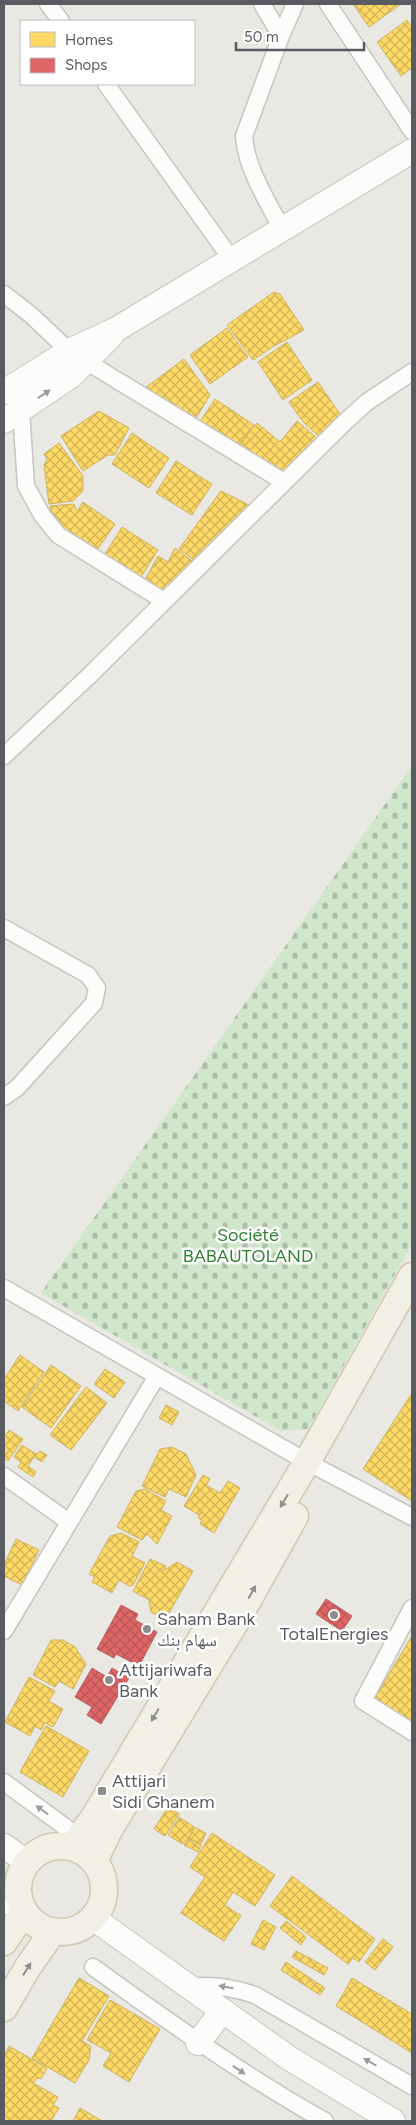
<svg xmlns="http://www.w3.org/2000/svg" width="416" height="2125" viewBox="0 0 416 2125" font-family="Figtree,'Noto Naskh Arabic',sans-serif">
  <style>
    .cemetery { fill: url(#cemetery-stones) }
    .homes { fill: url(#homes-cross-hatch); stroke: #cdb464 }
    .shops { fill: url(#shops-cross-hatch); stroke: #b76364 }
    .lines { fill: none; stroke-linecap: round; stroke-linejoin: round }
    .street-casing { stroke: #c5c5c3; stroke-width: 19 }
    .secondary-casing { stroke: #c5c6c4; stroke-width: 26 }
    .primary-casing { stroke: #d2c8af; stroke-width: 29 }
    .street { stroke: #fcfcfb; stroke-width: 16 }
    .secondary { stroke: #fcfcfb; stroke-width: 24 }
    .primary { stroke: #f2f0e5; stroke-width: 26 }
    .oneway { fill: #9a9c9f }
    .oneway2 { fill: #8e908f }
    .poi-dot { fill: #8b8d8e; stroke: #fff; stroke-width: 2 }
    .labels { text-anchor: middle; stroke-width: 5; stroke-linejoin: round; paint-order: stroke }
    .park-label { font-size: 18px; fill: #2f8231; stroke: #fff }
    .poi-label { font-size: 18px; fill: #585c61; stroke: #fff; text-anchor: start }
  </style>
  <defs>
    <pattern id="cemetery-stones" width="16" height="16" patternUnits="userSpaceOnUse" patternTransform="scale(1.25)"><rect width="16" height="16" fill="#d0e7cc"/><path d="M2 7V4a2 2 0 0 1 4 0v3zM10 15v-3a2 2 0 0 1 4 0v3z" fill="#acbea9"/></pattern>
    <pattern id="homes-cross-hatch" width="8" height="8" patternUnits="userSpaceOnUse" patternTransform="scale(1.25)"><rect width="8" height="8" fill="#ffd966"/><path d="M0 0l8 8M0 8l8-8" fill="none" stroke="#d1b357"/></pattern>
    <pattern id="shops-cross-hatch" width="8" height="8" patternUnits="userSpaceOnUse" patternTransform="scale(1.25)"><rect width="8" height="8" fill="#e06666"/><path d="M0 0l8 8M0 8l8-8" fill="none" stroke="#b85757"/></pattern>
  </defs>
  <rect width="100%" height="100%" fill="#e9e8e2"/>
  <path class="cemetery" d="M412,766v478l-104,185 -27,2 -240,-138z"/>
  <path class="homes" d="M353,4h48l-32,23z
    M407,20l5,7v41l-11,8 -24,-34z
    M274,292l6,2 24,36 -30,16 -21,14 -26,-35z
    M227,328l21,29 -38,27 -20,-29z
    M287,342l25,38 -29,20 -25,-38z
    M184,359l26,36 -15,25 -50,-32z
    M318,382l24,35 -20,22 -18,-16 -15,-21z
    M215,399l39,26 -16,24 -39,-26z
    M99,411l30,17 -14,27h-7l-25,16 -22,-35z
    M297,421l30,26 -46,40 -50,-34 26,-30 23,19z
    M132,433l37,25 -20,30 -37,-24z
    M59,443l24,33v15l-10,10 -24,3 -5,-39 3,-6 -3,-5z
    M176,461l36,23 -20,31 -36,-22z
    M221,491l30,15 -19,37 -18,22 -16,-2 -19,-14z
    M83,502l32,22 -20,29 -43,-30 -2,-17 24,-2 3,7z
    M122,527l36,23 -19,30 -36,-23z
    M175,548l21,16 -32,31 -21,-12 15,-27 10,6z
    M20,1355l24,17 -26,39 -14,-10v-22z
    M51,1365l30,21 -30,42 -29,-21z
    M105,1369l20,13 -11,16 -20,-14z
    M86,1387l21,16 -36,47 -21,-15z
    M412,1393v108l-49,-32z
    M166,1405l13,7 -7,13 -13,-7z
    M9,1430l14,9 -15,22 -4,-3v-20z
    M22,1445l14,9 4,-3 7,4 -5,7 -8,-5 -6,9 8,6 -3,5 -15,-10 3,-5 -7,-5z
    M172,1447l14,7 10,21 -10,22 -17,-8 -4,8 -23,-11 18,-37z
    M203,1475l7,4 -4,6 14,8 8,-12 12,7 -26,45 -14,-9 2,-4 -4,-2 4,-7 -3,4 -15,-9z
    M145,1489l21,12 -5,9 11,6 -15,28 -10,-10 -5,6 -25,-13 19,-36z
    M121,1533l18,9 -7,14 13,7 -12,22 -4,1 -10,-6 -7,13 -20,-11 3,-5 -6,-3 21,-38z
    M16,1539l23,11 -17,35 -18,-9v-11z
    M150,1559l16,7 -3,5 14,-9 16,9 -28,49 -14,-8 -2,-12 -16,-9z
    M412,1636v87l-38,-24z
    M51,1640h12l12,7 11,17 -13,25 -14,-8 -4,6 -22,-12z
    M29,1677l26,14 -6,10 14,8 -10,18 -8,-4 -4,7 -6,-4 -5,10 -25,-14z
    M46,1726l43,25 -26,46 -43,-25z
    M168,1807l11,7 -14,22 -11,-7z
    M179,1817l15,10 -5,11 -7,6 -14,-9z
    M194,1827l12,6 -5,11 -12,-6z
    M212,1833l63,42 -20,31 -22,-14 -8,13 16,11 -17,25 -43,-28 24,-36 -15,-10z
    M189,1838l12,7 -3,7 -14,-7z
    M292,1876l83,63 -16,23 -6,-4 -5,6 -78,-58z
    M263,1920l13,7 -12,23 -13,-6z
    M286,1921l20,16 -5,8 -21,-17z
    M383,1939l10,8 -18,23 -10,-8z
    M296,1951l32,17 -4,7 -32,-18z
    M286,1962l39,26 -5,7 -39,-25z
    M79,1978l30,18 -27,45 9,5 -2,14 -14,23 -43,-25z
    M352,1978l60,36v39l-76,-47z
    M110,2000l50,29 -31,53 -26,-16 8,-13 -24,-13z
    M9,2046l38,22 -6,11 -3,-1 -5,5 25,14 -5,8 6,3 -8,13h-47v-65z
    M80,2108l22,13h-29z"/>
  <path class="shops" d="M326,1599l26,17 -10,15 -26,-17z
    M121,1605l17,9 -3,6 22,12 -18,34 -23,-12 -2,4 -17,-9z
    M92,1668l15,9 5,-9 17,10 -28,46 -14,-9 5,-8 -17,-10z"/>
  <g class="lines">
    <defs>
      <path id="street" d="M48,4l13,17
        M262,4l19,32
        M328,4l84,127
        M106,84l126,176
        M282,230c-14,-29 -36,-61 -38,-94l37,-100 14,-32
        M4,294l27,21 38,36 215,131
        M21,410l5,76 16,29 16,20 106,66
        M4,756l86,-81 255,-253 22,-20 45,-30
        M4,928l84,47 9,13 -3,15 -77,85 -13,9
        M4,1288l303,174 105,55
        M4,1476l65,46
        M412,1608l-49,93 49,31
        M4,1631l153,-255
        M4,1782l76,56
        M4,1906l19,3
        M93,1967c76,55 150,108 232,154
        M188,1987c23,-3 44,0 67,8l157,91"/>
      <path id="secondary" d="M4,392l65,-41 46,-21 297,-179
        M4,421l68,-46 39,-39
        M4,1846l23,16
        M93,1918l196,140 104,63
        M198,2043l24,-32"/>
      <path id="primary" d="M18 1889a43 43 0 1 1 86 0a43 43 0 1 1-86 0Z
        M72,1847l21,-28 214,-357 105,-186
        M94,1861l15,-31 132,-217 54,-97
        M4,1942l20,-30
        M4,2008l24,-41 25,-36"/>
    </defs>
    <use href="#street" class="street-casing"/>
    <use href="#secondary" class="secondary-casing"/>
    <use href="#primary" class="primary-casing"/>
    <use href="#street" class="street"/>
    <use href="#secondary" class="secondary"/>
    <use href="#primary" class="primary"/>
  </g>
  <defs><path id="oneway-solid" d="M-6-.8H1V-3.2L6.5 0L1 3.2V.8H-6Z" transform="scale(1.25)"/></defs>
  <g class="oneway">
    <use href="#oneway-solid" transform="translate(44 394) rotate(-33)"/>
    <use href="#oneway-solid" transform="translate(42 1810) rotate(-144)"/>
    <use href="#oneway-solid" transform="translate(226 1987) rotate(-170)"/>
    <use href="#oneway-solid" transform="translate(370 2062) rotate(-150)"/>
    <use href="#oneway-solid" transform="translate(239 2070) rotate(34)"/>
  </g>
  <g class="oneway2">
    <use href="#oneway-solid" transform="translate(284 1501) rotate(121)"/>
    <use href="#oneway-solid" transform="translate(252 1592) rotate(-61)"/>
    <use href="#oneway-solid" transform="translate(155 1715) rotate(121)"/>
    <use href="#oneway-solid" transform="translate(27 1969) rotate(-58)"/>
  </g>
  <g class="poi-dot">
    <circle cx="334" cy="1615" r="5"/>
    <circle cx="147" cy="1629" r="5"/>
    <circle cx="109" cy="1680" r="5"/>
    <rect x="97" y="1786" width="10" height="10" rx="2.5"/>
  </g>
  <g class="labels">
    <g class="park-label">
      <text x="248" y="1241">Société<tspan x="248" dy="21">BABAUTOLAND</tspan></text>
    </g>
    <g class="poi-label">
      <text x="157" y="1625">Saham Bank<tspan x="157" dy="21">سهام بنك</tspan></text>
      <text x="334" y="1640" text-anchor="middle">TotalEnergies</text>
      <text x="119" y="1676">Attijariwafa<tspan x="119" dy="21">Bank</tspan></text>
      <text x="112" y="1787">Attijari<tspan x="112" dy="21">Sidi Ghanem</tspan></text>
    </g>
  </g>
  <rect width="416" height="2125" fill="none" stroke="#585c61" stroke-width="10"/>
  <rect x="20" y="20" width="175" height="65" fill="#ffffff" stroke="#bcbec0"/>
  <rect x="30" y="32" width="25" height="15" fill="#ffd966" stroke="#bcbec0"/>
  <text x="65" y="45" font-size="15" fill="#585c61">Homes</text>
  <rect x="30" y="58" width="25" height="15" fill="#e06666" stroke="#bcbec0"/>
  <text x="65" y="70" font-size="15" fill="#585c61">Shops</text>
  <path d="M236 42v8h128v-8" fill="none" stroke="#585c61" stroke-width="2.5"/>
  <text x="244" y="42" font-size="15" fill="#585c61" stroke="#ffffff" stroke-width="4" paint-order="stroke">50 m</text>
</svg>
